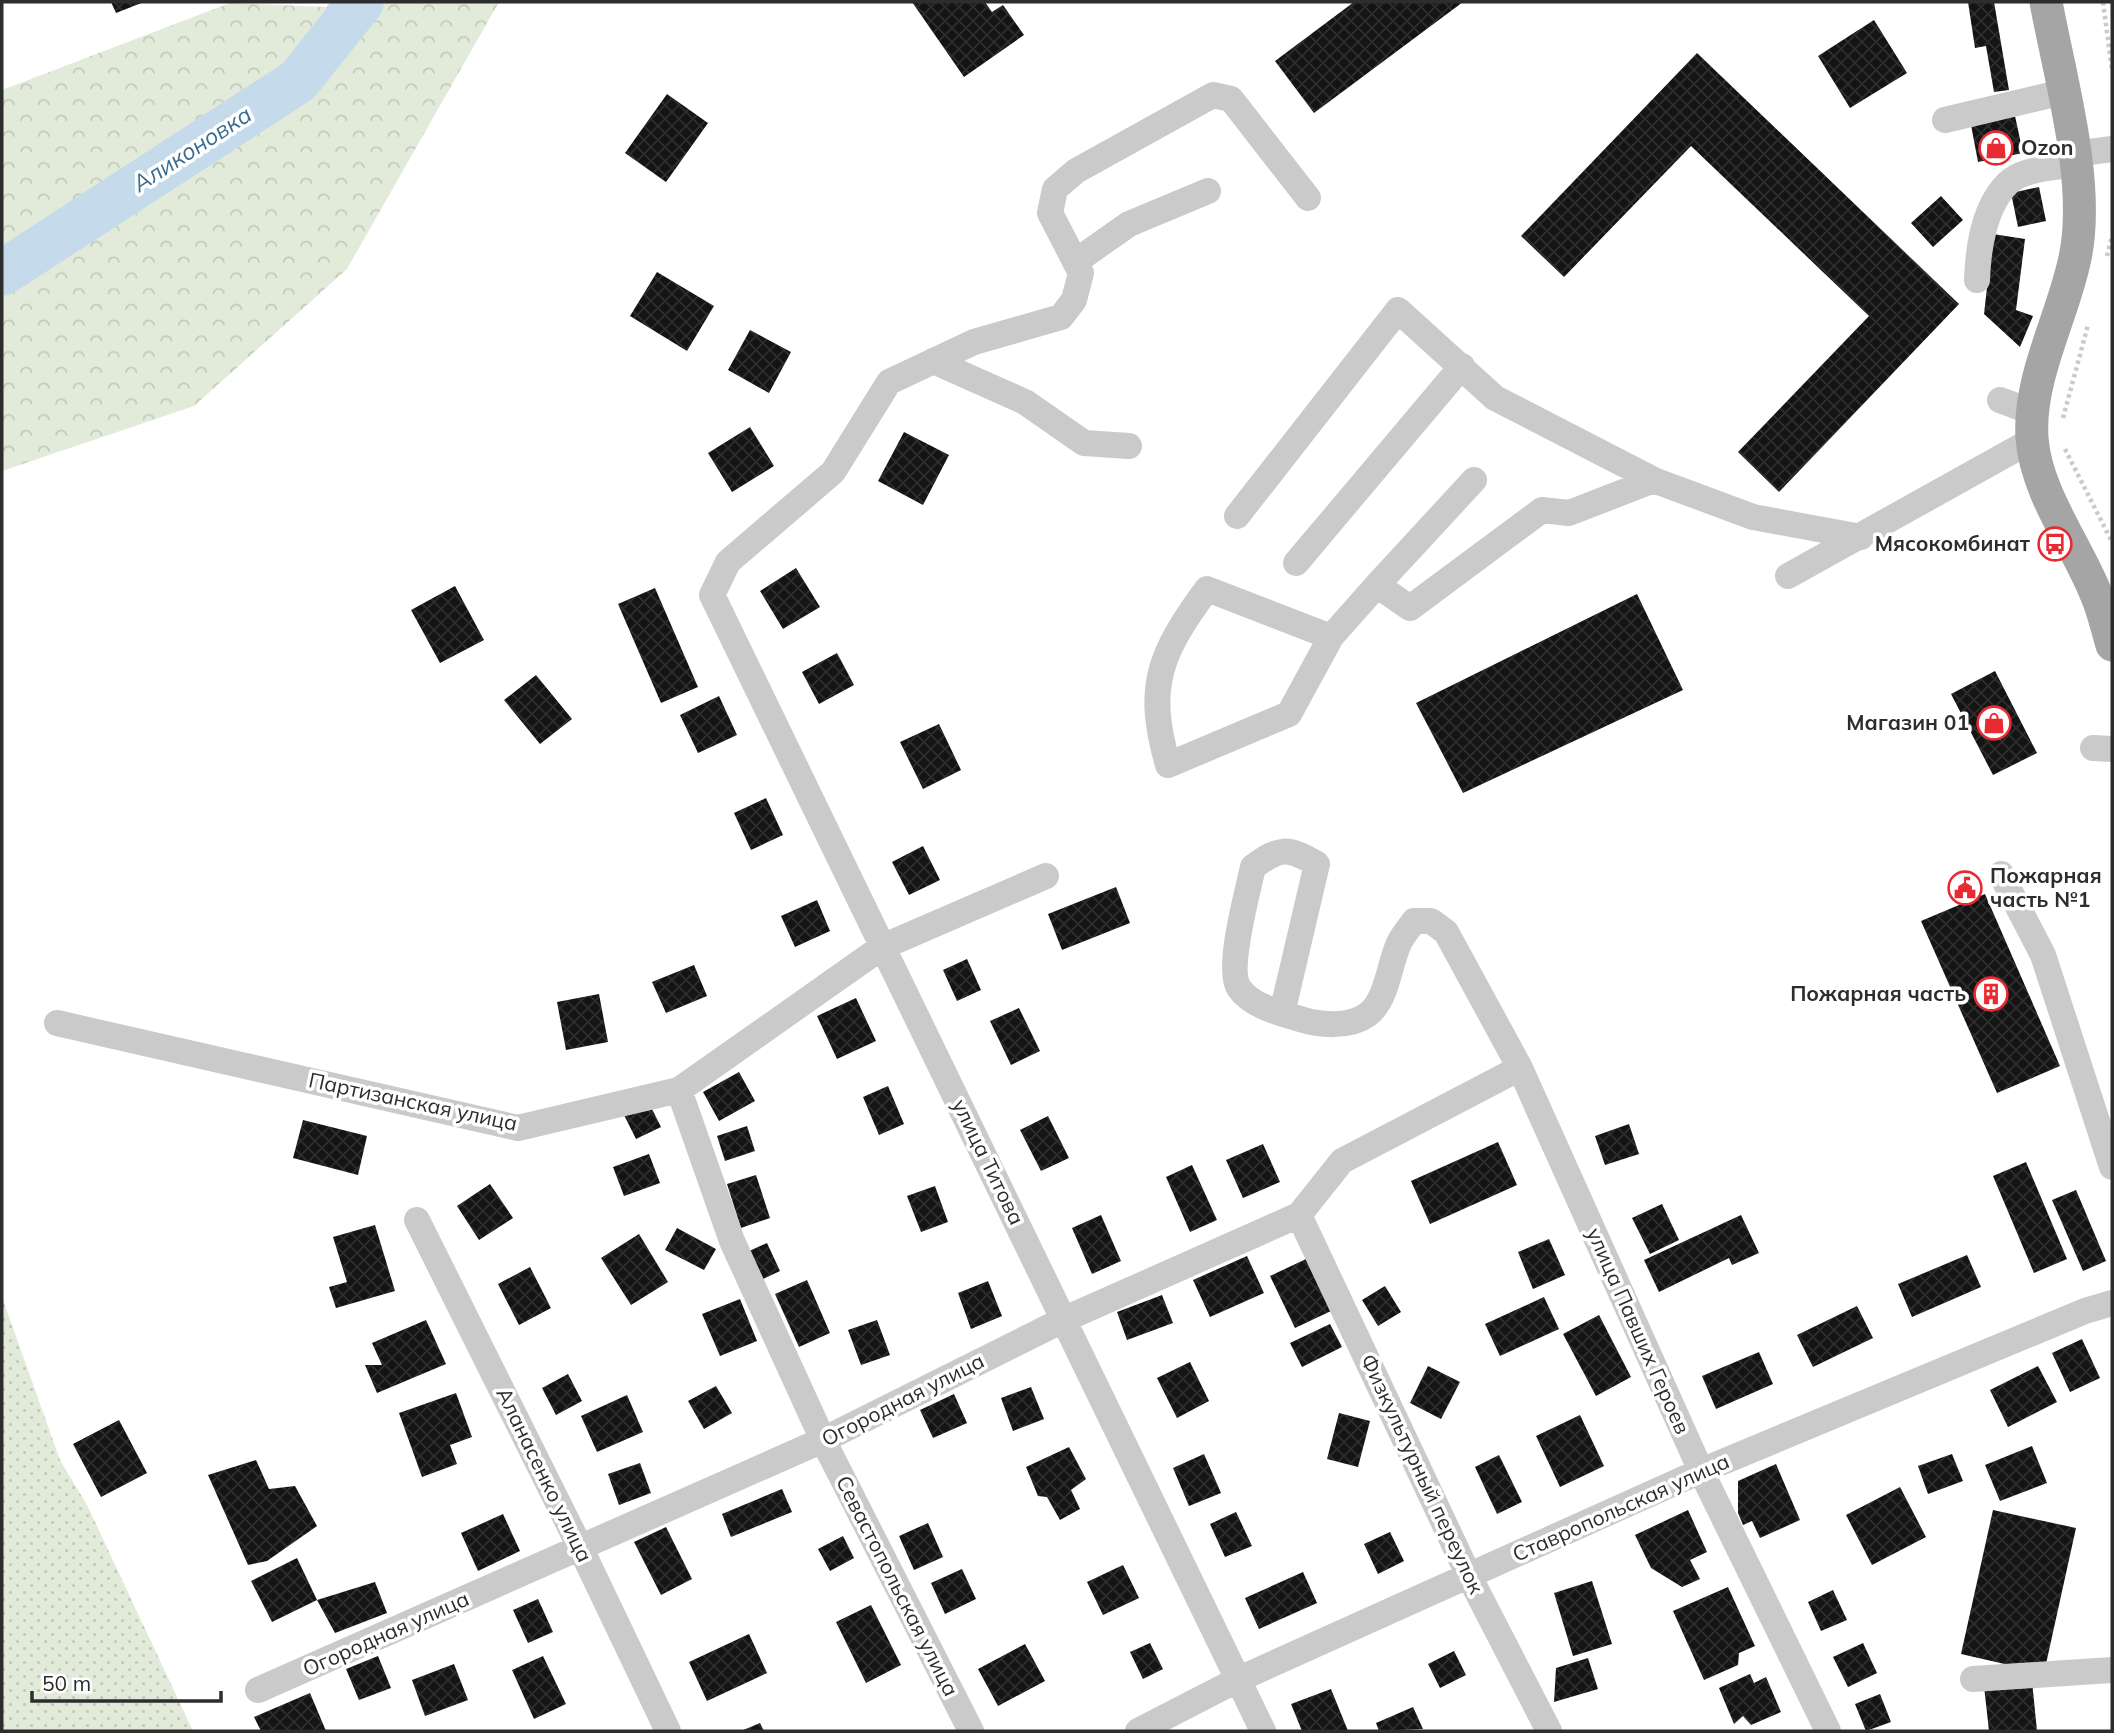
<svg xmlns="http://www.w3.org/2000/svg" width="2114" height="1733" viewBox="0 0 2114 1733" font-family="Mulish,sans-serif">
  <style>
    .grass { fill: url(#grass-dots) }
    .forest { fill: url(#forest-crowns) }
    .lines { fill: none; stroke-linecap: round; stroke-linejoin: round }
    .river { stroke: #c5dbeb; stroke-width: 46 }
    .building { fill: url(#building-cross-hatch) }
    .path { stroke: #cacaca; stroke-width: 4.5; stroke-dasharray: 3.5 3.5; stroke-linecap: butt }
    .minor { stroke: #cacaca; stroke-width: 26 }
    .major { stroke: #a5a5a5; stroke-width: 33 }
    .labels { text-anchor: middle; stroke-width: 7; stroke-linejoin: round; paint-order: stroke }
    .poi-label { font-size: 21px; font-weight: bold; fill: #2d2d2d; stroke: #fff; text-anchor: end }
    .street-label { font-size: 21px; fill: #2d2d2d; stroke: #fff }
    .water-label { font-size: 23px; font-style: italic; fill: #3a6c90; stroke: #fff }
  </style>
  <defs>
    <pattern id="grass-dots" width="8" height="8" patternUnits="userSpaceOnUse" patternTransform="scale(1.75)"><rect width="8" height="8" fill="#e2ebda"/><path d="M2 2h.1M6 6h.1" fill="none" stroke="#c2cabb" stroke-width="1.8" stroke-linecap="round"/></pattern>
    <pattern id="forest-crowns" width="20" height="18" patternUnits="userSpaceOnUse" patternTransform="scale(1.75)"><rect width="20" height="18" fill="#e2ebda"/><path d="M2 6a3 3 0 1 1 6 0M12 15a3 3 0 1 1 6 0" fill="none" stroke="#c2cabb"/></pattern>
    <pattern id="building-cross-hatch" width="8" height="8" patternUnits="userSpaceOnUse" patternTransform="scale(1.75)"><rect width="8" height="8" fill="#141414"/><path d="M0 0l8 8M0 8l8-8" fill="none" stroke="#2e2e2e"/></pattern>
  </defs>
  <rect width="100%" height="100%" fill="#fff"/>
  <path class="grass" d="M2,1297l58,163 27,45 106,226h-191z"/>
  <path class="forest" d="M329,2h170l-152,267 -153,137 -192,65v-381l228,-87 97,4z"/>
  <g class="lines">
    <path class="river" d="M2,273l296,-192 63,-79"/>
  </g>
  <path class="building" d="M111,2h33l-28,11z
    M912,2h73l7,10 11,-7 21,30 -60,42z
    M1354,2h109l-149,111 -39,-52z
    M1968,2h26l15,88 -15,2 -8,-46 -11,2z
    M1874,20l33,53 -57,35 -32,-52z
    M1697,53l262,251 -180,188 -41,-40 131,-136 -178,-170 -127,131 -43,-41z
    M667,94l41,29 -42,59 -41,-29z
    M2015,116l8,37 -45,9 -7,-37z
    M2039,187l7,34 -28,6 -7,-34z
    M1941,196l22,24 -30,27 -22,-24z
    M1993,234l32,5 -9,71 17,6 -13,31 -36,-33z
    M657,272l57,34 -27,45 -57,-35z
    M750,330l41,22 -22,41 -41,-23z
    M750,427l24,39 -42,26 -24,-39z
    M904,432l45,23 -26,50 -45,-24z
    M796,568l24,39 -37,22 -23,-38z
    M455,586l29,54 -44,23 -29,-53z
    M655,588l43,99 -37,16 -43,-99z
    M1637,594l46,96 -220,103 -47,-90z
    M837,653l17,32 -35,19 -17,-32z
    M1995,671l42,82 -44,22 -42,-81z
    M536,675l36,44 -32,25 -36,-44z
    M719,696l18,39 -39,18 -18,-38z
    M939,724l22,46 -38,19 -23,-47z
    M766,798l17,37 -32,15 -17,-37z
    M923,846l17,34 -31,15 -17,-33z
    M1116,887l14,36 -68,27 -14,-36z
    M1985,894l75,172 -63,27 -76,-172z
    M817,900l13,31 -35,16 -14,-31z
    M967,959l14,31 -24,11 -14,-31z
    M694,965l13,31 -41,17 -14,-31z
    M599,994l9,48 -42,8 -9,-48z
    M856,998l20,43 -39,18 -20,-43z
    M1019,1008l21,43 -29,14 -21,-44z
    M739,1072l16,29 -36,20 -16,-29z
    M888,1086l16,38 -25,11 -16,-38z
    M648,1101l13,26 -25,12 -13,-26z
    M1048,1116l21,42 -28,13 -21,-41z
    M303,1120l64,16 -9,39 -65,-17z
    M1629,1124l10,30 -34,11 -10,-29z
    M747,1126l8,25 -30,10 -8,-25z
    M1498,1142l19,43 -87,39 -19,-43z
    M1263,1144l17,38 -37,16 -17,-38z
    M649,1154l11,29 -36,13 -11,-29z
    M2026,1162l41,97 -33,14 -41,-97z
    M1192,1165l25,55 -27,12 -24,-55z
    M756,1175l14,43 -29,10 -14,-44z
    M490,1184l23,34 -34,22 -22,-34z
    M935,1186l13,36 -27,10 -14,-36z
    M2076,1190l30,71 -23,10 -31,-71z
    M1662,1204l17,36 -29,14 -18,-36z
    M1101,1215l20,46 -29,13 -20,-46z
    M1741,1215l18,38 -27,12 -3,-7 -70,34 -15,-32z
    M375,1225l20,66 -59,17 -7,-21 18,-5 -14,-45z
    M677,1228l39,21 -12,21 -39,-20z
    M639,1234l29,48 -37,23 -30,-47z
    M1549,1239l16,36 -32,14 -15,-37z
    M767,1243l13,28 -19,9 -14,-28z
    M1967,1255l14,32 -69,30 -14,-33z
    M1247,1256l17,37 -54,24 -17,-37z
    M1306,1259l25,52 -36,17 -25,-52z
    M530,1267l21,41 -32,17 -21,-41z
    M807,1280l23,53 -31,14 -24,-53z
    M988,1281l14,35 -31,13 -13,-36z
    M1385,1286l16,26 -23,14 -16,-26z
    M1162,1295l11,28 -46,17 -10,-28z
    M1544,1297l15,32 -59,27 -15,-32z
    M740,1299l17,42 -37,15 -18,-42z
    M1857,1306l16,32 -60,29 -16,-32z
    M1599,1315l32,62 -35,19 -33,-62z
    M426,1320l20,44 -69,29 -12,-28h17l-10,-22z
    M877,1320l13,35 -29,10 -13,-35z
    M1330,1324l12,23 -40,20 -12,-24z
    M2082,1339l18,39 -30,14 -18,-39z
    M1759,1352l14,32 -57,25 -14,-33z
    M1190,1362l19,39 -32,17 -20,-40z
    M1428,1366l32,16 -19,37 -31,-16z
    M2038,1366l19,36 -49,25 -18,-37z
    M568,1374l14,27 -26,14 -14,-27z
    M716,1386l16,27 -28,16 -16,-28z
    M1031,1387l13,32 -31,12 -12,-33z
    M456,1393l16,44 -22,8 7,19 -35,13 -23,-64z
    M954,1394l13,29 -34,15 -13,-28z
    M627,1395l16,37 -46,20 -16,-36z
    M1339,1413l31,8 -12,46 -31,-8z
    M1580,1415l24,51 -44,21 -24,-51z
    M119,1420l28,53 -46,24 -28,-53z
    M2032,1446l15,37 -47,18 -15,-36z
    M1069,1447l17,32 -15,11 9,19 -20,11 -13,-23 -9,-1 -12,-29z
    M1204,1454l17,39 -32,13 -16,-38z
    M1952,1454l11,27 -35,13 -10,-28z
    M1499,1455l23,47 -25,12 -22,-47z
    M256,1460l13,29 26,-3 22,40 -50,35 -19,4 -40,-90z
    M640,1463l11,30 -32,12 -11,-31z
    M1776,1464l24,56 -40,18 -8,-17 -9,4 -5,-12v-32z
    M1900,1487l26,50 -54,28 -26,-50z
    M782,1489l10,23 -61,25 -9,-23z
    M1688,1510l19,42 -17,8 10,19 -18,8 -31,-19 -16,-33z
    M1993,1510l83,18 -32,145 -83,-19z
    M1236,1512l16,34 -27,11 -15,-33z
    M503,1514l17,37 -42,20 -17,-38z
    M928,1523l15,34 -29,13 -15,-34z
    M666,1527l26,52 -31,16 -27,-53z
    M1390,1532l14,29 -26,13 -14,-30z
    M843,1536l11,22 -24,13 -12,-22z
    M297,1558l20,42 -45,22 -21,-41z
    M1123,1565l16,33 -36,17 -16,-33z
    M962,1569l14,30 -31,15 -14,-31z
    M1303,1572l14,31 -58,26 -14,-31z
    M1592,1581l20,63 -39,12 -19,-63z
    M375,1582l12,31 -52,20 -18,-33z
    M1728,1587l27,59 -16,7 -1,12 -34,15 -31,-69z
    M1833,1590l14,30 -26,11 -13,-29z
    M538,1599l15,33 -25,11 -15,-33z
    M871,1605l30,60 -35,18 -30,-61z
    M749,1634l18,39 -60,28 -18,-39z
    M1150,1643l13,26 -20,10 -13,-27z
    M1863,1643l14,30 -29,14 -15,-30z
    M1025,1644l20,37 -47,25 -20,-37z
    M1454,1651l12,24 -26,13 -12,-24z
    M378,1656l13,32 -32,12 -13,-31z
    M543,1656l23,48 -32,15 -22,-49z
    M1588,1658l10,31 -44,13 2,-34z
    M454,1664l14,36 -43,16 -13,-36z
    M1750,1674l4,9 12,-6 15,35 -30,13 -8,-9 -9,8 -15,-36z
    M2032,1681l5,50h-48l-5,-45z
    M1331,1689l17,42h-46l-11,-27z
    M310,1693l16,38h-65l-7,-14z
    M1880,1694l11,28 -25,9 -11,-27z
    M1413,1707l10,22 -44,2 -3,-8z
    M760,1723l4,8h-23z"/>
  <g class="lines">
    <path class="path" d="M2103,2l9,68
      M2107,256l5,-20
      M2063,418l25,-93
      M2065,449l47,93"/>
    <path class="minor" d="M1945,120l118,-28
      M2074,154l38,-5
      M1075,262l54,-38 79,-33
      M1977,280c1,-30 7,-74 31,-97 16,-15 47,-15 67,-19
      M933,361l92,41 59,41 45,3
      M2000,400l32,12
      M1474,480l-97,105 33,23 132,-98 27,3 85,-33
      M1237,516l161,-206 97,88 161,83 97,36 108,20
      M1296,563l166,-197
      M1788,576l244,-136
      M1331,637l-124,-48c-47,64 -62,97 -39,176l121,-51 42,-77 46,-52
      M2093,748l19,1
      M2001,874l42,81 69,212
      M1282,1013l35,-149c-29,-17 -37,-17 -64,3 -5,24 -27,102 -14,121 12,18 41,25 61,31 19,6 49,9 67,-4 20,-14 22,-50 32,-72 4,-8 10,-15 15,-22h17l15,11 74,136 181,403 127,260
      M57,1023l461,105 161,-38 203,-143 164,-71
      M679,1090l53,151 91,199 148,291
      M1299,1215l170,361 80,155
      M417,1220l164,329 87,182
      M1973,1679l139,-9
      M258,1690l565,-250 242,-121 234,-104 43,-54 178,-93
      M1138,1731l101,-52 462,-208 384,-160 27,-8
      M1263,1731l-551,-1136 16,-33 105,-90 56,-90 85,-40 87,-25 13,-17 7,-27 -31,-60 5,-24 21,-18 137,-76 18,4 77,99"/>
    <path class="major" d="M2046,2c14,76 45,181 29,256 -12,59 -47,119 -43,180 4,55 44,106 64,156 7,16 11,34 16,51"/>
  </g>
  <defs>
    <symbol id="shop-ring" viewBox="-11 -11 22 22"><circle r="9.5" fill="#fff" stroke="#e82b33" stroke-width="1.5"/><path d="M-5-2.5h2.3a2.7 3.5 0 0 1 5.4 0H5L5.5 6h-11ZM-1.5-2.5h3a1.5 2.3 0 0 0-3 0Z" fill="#e82b33"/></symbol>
    <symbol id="bus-ring" viewBox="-11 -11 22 22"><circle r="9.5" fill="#fff" stroke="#e82b33" stroke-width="1.5"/><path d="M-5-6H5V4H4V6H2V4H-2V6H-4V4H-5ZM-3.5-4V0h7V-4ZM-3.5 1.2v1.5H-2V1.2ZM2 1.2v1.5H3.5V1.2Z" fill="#e82b33"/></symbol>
    <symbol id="civic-ring" viewBox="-11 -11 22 22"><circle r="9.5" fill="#fff" stroke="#e82b33" stroke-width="1.5"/><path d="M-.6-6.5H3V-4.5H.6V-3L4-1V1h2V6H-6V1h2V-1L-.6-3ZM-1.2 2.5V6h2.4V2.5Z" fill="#e82b33"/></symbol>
    <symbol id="building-ring" viewBox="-11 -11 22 22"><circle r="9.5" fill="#fff" stroke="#e82b33" stroke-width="1.5"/><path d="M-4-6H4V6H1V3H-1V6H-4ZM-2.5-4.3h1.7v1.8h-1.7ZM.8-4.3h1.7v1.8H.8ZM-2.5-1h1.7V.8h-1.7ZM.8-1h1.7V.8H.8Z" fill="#e82b33"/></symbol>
  </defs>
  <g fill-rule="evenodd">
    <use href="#shop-ring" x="1977" y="129" width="38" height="38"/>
    <use href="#bus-ring" x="2036" y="525" width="38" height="38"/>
    <use href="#shop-ring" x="1975" y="704" width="38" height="38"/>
    <use href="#civic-ring" x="1946" y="869" width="38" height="38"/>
    <use href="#building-ring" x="1972" y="975" width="38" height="38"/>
  </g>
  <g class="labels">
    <g class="poi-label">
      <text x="2021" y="155" text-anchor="start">Ozon</text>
      <text x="2030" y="551">Мясокомбинат</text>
      <text x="1969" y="730">Магазин 01</text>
      <text x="1990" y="883" text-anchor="start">Пожарная<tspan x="1990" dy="24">часть №1</tspan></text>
      <text x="1966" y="1001">Пожарная часть</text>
    </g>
    <g class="street-label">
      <text transform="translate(413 1102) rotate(12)" y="7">Партизанская улица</text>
      <text transform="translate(988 1162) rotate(64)" y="7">улица Титова</text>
      <text transform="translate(1638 1331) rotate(66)" y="7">улица Павших Героев</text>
      <text transform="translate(903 1400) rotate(-27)" y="7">Огородная улица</text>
      <text transform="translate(1422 1474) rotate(65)" y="7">Физкультурный переулок</text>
      <text transform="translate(544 1475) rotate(64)" y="7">Аланасенко улица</text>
      <text transform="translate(1621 1508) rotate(-24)" y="7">Ставропольская улица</text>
      <text transform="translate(897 1586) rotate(63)" y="7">Севастопольская улица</text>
      <text transform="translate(386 1634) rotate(-24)" y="7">Огородная улица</text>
    </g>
    <g class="water-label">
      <text transform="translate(192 149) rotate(-33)" y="8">Аликоновка</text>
    </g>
  </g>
  <rect width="2114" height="1733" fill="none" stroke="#2d2d2d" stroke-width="7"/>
  <path d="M32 1691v10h189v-10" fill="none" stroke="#2d2d2d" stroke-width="3.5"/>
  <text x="42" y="1691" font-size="21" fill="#2d2d2d" stroke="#ffffff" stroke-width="5" paint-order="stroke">50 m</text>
</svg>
